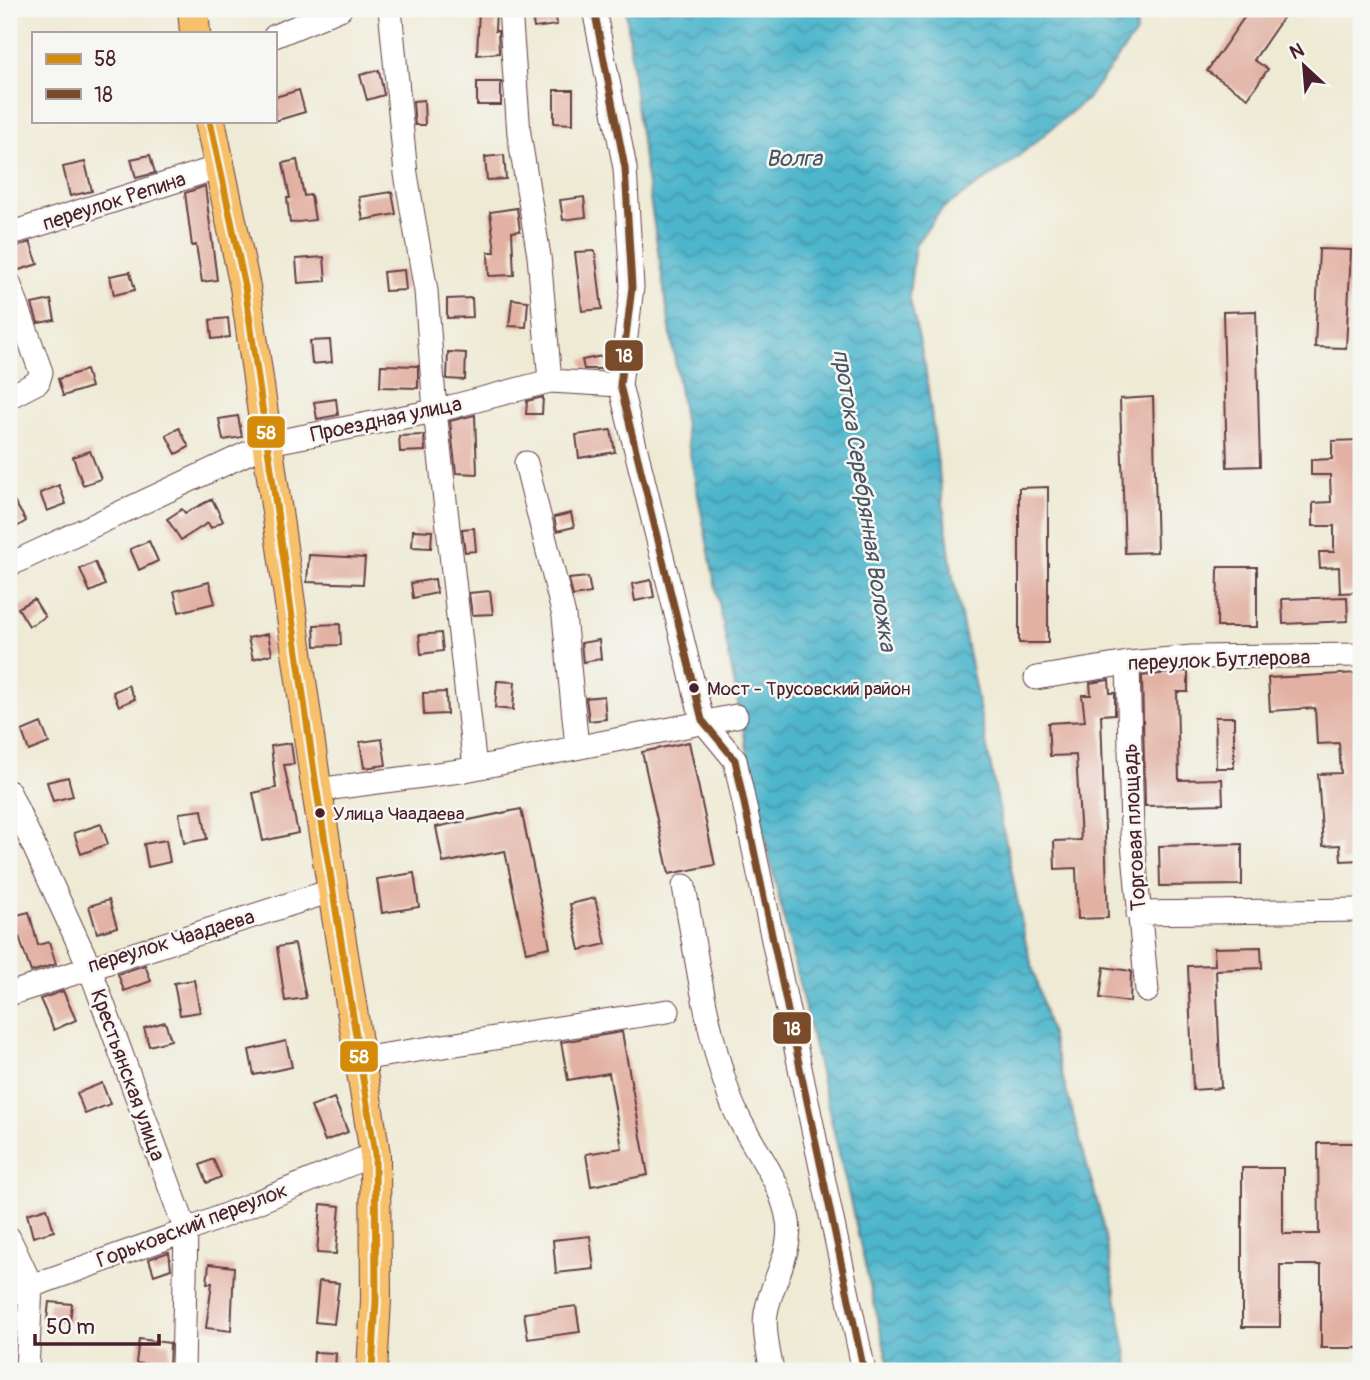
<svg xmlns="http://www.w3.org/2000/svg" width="1370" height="1380" viewBox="0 0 1370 1380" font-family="Pangolin,sans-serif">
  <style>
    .water { fill: url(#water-waves); stroke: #4c6a7c; stroke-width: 2 }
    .building { fill: #e2b1a3 }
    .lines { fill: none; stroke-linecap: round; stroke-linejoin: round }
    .minor-casing { stroke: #633d44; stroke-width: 25 }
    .major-casing { stroke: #633d44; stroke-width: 32 }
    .minor { stroke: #fff; stroke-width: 23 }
    .major { stroke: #f7c06b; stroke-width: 30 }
    .bus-1-casing { stroke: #f6f6f2; stroke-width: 12 }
    .bus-2-casing { stroke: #f6f6f2; stroke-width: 12 }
    .bus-1 { stroke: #d48b09; stroke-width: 7 }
    .bus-2 { stroke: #7a4b2a; stroke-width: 7 }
    .bus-dot { fill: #4a1f2b; stroke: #f6f6f2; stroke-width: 2.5 }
    .labels { text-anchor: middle; stroke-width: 5; stroke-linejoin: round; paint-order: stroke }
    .bus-label { font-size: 19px; fill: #4a1f2b; stroke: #f6f6f2; text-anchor: start }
    .street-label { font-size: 21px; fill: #4a1f2b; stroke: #f6f6f2 }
    .water-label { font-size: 23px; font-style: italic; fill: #4b5463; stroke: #f6f6f2 }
    .line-badge { stroke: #f6f6f2; stroke-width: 2.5 }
    .badge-label { font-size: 19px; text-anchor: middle; font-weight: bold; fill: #fff }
  </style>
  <defs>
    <pattern id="water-waves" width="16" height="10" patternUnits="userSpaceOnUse" patternTransform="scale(1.75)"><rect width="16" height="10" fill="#4eb6cc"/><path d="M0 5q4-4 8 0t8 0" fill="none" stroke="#4393a6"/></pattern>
  </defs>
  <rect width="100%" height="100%" fill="#f6f6f2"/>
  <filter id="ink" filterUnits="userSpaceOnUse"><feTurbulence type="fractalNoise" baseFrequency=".0143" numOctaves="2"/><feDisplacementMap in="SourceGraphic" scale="14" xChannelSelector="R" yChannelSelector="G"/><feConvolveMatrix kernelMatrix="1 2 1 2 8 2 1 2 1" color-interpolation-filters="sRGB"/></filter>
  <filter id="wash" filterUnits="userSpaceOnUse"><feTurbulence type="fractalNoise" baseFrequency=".00686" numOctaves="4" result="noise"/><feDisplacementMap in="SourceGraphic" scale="28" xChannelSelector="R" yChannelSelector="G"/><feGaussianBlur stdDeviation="1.57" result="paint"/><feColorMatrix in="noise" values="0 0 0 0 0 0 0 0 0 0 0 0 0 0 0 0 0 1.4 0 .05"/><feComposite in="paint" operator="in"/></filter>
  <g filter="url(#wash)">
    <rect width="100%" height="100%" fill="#eeead4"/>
    <path class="water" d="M626,9h513l-3,24 -48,65 -79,66 -67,45 -27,36 -6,50 16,71 27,205 74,373 75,272 29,155h-240l-130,-554 -74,-384 -49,-320z"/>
    <g id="blocks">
      <path class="building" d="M479,9h17l-1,22h3l1,22 -22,2z
        M531,9h24l2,16 -23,3z
        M1250,9h39l-35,51 14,9 -20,29 -41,-27z
        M379,70l5,25 -17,5 -7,-25z
        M477,82h24v23h-24z
        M299,90l6,22 -30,9v-24z
        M554,90h19v34l-19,-1z
        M424,100l1,25h-10l-2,-24z
        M150,155l5,18 -19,5 -5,-19z
        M504,155l2,24 -19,1 -2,-23z
        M297,160l7,36 7,-1 4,25 -25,3 -3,-25h3l-7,-35z
        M85,162l7,29 -22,5 -7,-29z
        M205,186l12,94 -15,2 -6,-37 -4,1 -7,-53z
        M392,192l4,22 -33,6 -4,-23z
        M584,197l2,20 -23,3 -3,-20z
        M517,208l3,23 -8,1 2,43 -25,1 -1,-24h7l-5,-40z
        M30,242l8,22 -22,7 -7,-22z
        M1319,249l32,1 -5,98 -31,-1z
        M595,251l7,58 -20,2 -7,-59z
        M324,257l2,24 -28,2 -2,-24z
        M404,270l2,20 -21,1 -2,-19z
        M130,272l5,18 -21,5 -4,-19z
        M472,298l1,19 -26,1v-19z
        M512,299l16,2 -2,26 -17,-1z
        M51,300l4,20 -17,3 -6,-19z
        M1256,311l4,155 -33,1 -4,-155z
        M228,318l2,19 -18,2 -2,-19z
        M330,340l2,22 -20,2 -2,-23z
        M448,352l18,1 -1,27 -18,-1z
        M602,356l2,13h-20l-2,-9z
        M381,365l37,1v22l-38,-1z
        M86,370l5,17 -28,9 -5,-17z
        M543,397l-1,17h-16l1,-13z
        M1153,397l4,155 -32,1 -5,-154z
        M336,399l2,16 -21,4 -3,-17z
        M475,415l2,59 -21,-1 -6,-52z
        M238,416l4,21 -19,3 -4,-21z
        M179,428l10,19 -13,7 -10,-19z
        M611,430l4,22 -36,6 -3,-23z
        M424,435l1,16 -25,1 -1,-16z
        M1361,440v152l-21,1 -1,-26 -19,1 -1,-16h15v-26h-21v-23l18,-1 -1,-27h-19v-15l21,-1v-18z
        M90,451l11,28 -18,6 -10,-28z
        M59,485l7,19 -19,7 -7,-18z
        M1048,487v156h-29v-155z
        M9,492l17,29 -17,11z
        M212,499l11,22 -12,7 -3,-5 -27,17 -14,-21 15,-10 3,4z
        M571,513l3,14 -17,4 -3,-14z
        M474,528l2,23 -11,1 -3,-23z
        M413,530l19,1 -1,17 -19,-1z
        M149,541l9,20 -19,9 -9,-21z
        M309,555l56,3 -2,26 -56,-2z
        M95,562l10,23 -15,7 -10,-23z
        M1218,567h39v60h-40z
        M588,577l3,16 -18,3 -4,-17z
        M435,579l2,14 -24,5 -2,-15z
        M651,580l3,17 -19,4 -3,-17z
        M209,582l6,21 -36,9 -5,-21z
        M490,591l3,23 -21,1 -3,-22z
        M1347,597l1,24 -65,3 -1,-25z
        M34,599l11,18 -16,9 -11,-18z
        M340,624l1,21 -26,1 -1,-21z
        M441,633l2,18 -22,3 -2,-19z
        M268,634l4,20 -19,5 -5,-21z
        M599,640l2,19 -18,3 -2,-19z
        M1188,671v21h-11l2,88 43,-1 1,25 -78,2 -3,-130z
        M1359,673l2,187 -20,1 -1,-16 -17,1 -5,-72 23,-1 -2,-30 -22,1 -2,-36 -45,3 -2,-33z
        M1109,680l1,13h5v21l-14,1 7,203 -30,1 -2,-51 -21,1 -1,-28 27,-1 -5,-85 -26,1 -2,-33 37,-2 -3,-26h9l-1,-12z
        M497,681l18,1 -2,28 -18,-2z
        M128,685l7,14 -16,7 -6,-14z
        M446,692l1,22 -23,1 -1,-22z
        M604,696l2,23 -17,2 -3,-23z
        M1215,717h19v51h-18z
        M41,723l8,20 -20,8 -7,-20z
        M382,739l4,26 -22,3 -4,-26z
        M689,742l26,123 -46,9 -27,-122z
        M291,743l3,21 -10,1 14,68 -35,8 -10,-48 23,-5 -5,-42z
        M68,777l5,19 -20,5 -6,-19z
        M521,809l29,138 -24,5 -21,-101 -62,12 -7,-36z
        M202,810l5,29 -23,4 -5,-30z
        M101,824l7,20 -27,10 -7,-21z
        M166,840l4,22 -22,5 -4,-23z
        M1242,844v41l-82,1 -1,-40z
        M414,873l5,34 -37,6 -5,-34z
        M595,898l11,46 -26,6 -10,-46z
        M109,900l8,27 -20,6 -8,-27z
        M29,912l9,33 11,-3 7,22 -25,8 -12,-35 -4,1 -6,-21z
        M295,944l11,54 -21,3 -8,-54z
        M1261,947l1,21 -46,2 5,118 -28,2 -5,-124 27,-1 -1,-17z
        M145,965l6,16 -27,10 -6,-17z
        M1104,967l27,4 -1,31 -30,-4z
        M194,980l6,32 -20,3 -6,-32z
        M63,991l13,29 -22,10 -14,-31z
        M165,1022l6,18 -22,6 -5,-18z
        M622,1032l26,143 -57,11 -5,-32 36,-6 -13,-75 -41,7 -7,-38z
        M286,1041l6,26 -38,8 -5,-25z
        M102,1083l8,21 -25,10 -8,-21z
        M334,1098l14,34 -23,9 -14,-34z
        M1318,1143h41l1,205h-39v-83h-41v62h-38v-159h41v66h36z
        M213,1159l8,18 -14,6 -7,-18z
        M321,1204l19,2 -4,48 -19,-1z
        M47,1208l7,23 -21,6 -6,-23z
        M590,1236l4,33 -38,4 -3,-33z
        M169,1252l2,17 -17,6 -5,-16z
        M209,1264l25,3 -3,64 -25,-3 6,-45h-5z
        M319,1281l20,2 -5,41 -19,-2z
        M49,1302l23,2 -2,18 -23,-2z
        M576,1306l4,26 -52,7 -4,-26z
        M139,1339l31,4 -1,25 -33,-5z
        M314,1352l22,1 -1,18h-22z"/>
    </g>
  </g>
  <g filter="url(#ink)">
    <use href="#blocks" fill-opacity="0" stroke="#633d44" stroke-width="2"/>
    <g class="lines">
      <defs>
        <path id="minor" d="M390,9l16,165 20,117 9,120 40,357
          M510,9l9,125 20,122 11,125
          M594,9l31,159 7,119 -12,98 82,335 33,40 129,611
          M275,36l65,-27
          M9,234l210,-67
          M9,283l32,89 -3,10 -29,15
          M526,463l38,153 13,131
          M9,565l260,-122 166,-32 115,-30 70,4
          M1128,663l4,170 15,158
          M1036,678l92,-15 64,-6 169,-2
          M317,790l143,-19 276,-55
          M9,792l80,174 97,265 -3,140
          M684,886c12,70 22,142 45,209 14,43 52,80 59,126 5,32 -17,61 -22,92 -3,18 3,41 6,58
          M1138,913l223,-3
          M9,994l325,-104
          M360,1059l308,-48
          M9,1238l22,47 -4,86
          M9,1294l177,-63 189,-77"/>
        <path id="major" d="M193,9l2,24
          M210,121l35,166 70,492 60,375 1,146 -4,71"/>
      </defs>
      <use href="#minor" class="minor-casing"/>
      <use href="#major" class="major-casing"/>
      <use href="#minor" class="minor"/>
      <use href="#major" class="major"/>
      <defs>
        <path id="bus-1" d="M210,121l35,166 70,492 60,375 1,146 -4,71"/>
        <path id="bus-2" d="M594,9l31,159 7,119 -12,98 82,335 33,40 129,611"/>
      </defs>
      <use href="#bus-1" class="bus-1-casing"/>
      <use href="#bus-2" class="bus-2-casing"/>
      <use href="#bus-1" class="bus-1"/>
      <use href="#bus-2" class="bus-2"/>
    </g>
  </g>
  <g class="bus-dot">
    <circle cx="694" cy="688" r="6"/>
    <circle cx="320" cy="813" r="6"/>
  </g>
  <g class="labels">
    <g class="bus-label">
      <text x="707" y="695">Мост - Трусовский район</text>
      <text x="333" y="820">Улица Чаадаева</text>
    </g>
    <g class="street-label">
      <text transform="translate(114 201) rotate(-18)" y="7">переулок Репина</text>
      <text transform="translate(386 419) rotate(-12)" y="7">Проездная улица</text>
      <text transform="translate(1219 660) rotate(-2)" y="7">переулок Бутлерова</text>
      <text transform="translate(1134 827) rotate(-93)" y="7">Торговая площадь</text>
      <text transform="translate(171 941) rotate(-17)" y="7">переулок Чаадаева</text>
      <text transform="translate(128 1075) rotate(70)" y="7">Крестьянская улица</text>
      <text transform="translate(192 1225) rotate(-21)" y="7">Горьковский переулок</text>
    </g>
    <g class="water-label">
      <text x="794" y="166">Волга</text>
      <text transform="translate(865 500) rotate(81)" y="8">протока Серебрянная Воложка</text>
    </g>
  </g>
  <g class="line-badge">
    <rect x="604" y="339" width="40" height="33" rx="7" fill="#7a4b2a"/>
    <rect x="246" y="415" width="40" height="34" rx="7" fill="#d48b09"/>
    <rect x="772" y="1011" width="40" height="34" rx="7" fill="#7a4b2a"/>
    <rect x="339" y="1040" width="40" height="33" rx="7" fill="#d48b09"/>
  </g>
  <g class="badge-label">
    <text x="624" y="362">18</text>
    <text x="266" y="439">58</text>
    <text x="792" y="1035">18</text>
    <text x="359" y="1063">58</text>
  </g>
  <rect width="1370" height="1380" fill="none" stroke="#f6f6f2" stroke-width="35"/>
  <rect x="32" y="32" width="245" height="91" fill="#f6f6f2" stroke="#b1a0a2" stroke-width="2"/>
  <rect x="46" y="54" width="35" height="10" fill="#d48b09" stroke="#b1a0a2" stroke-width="2"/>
  <text x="94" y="66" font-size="21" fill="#4a1f2b">58</text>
  <rect x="46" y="89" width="35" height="10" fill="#7a4b2a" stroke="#b1a0a2" stroke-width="2"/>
  <text x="94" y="102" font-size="21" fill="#4a1f2b">18</text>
  <g transform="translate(1304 66) rotate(334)" stroke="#f6f6f2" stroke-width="5" paint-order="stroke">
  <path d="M0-5L12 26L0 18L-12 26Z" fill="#4a1f2b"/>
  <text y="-10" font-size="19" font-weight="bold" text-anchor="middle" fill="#4a1f2b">N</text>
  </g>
  <path d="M35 1334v10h124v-10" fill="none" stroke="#4a1f2b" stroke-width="3.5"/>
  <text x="46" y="1334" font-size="21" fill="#4a1f2b" stroke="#f6f6f2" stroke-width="5" paint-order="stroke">50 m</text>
</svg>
